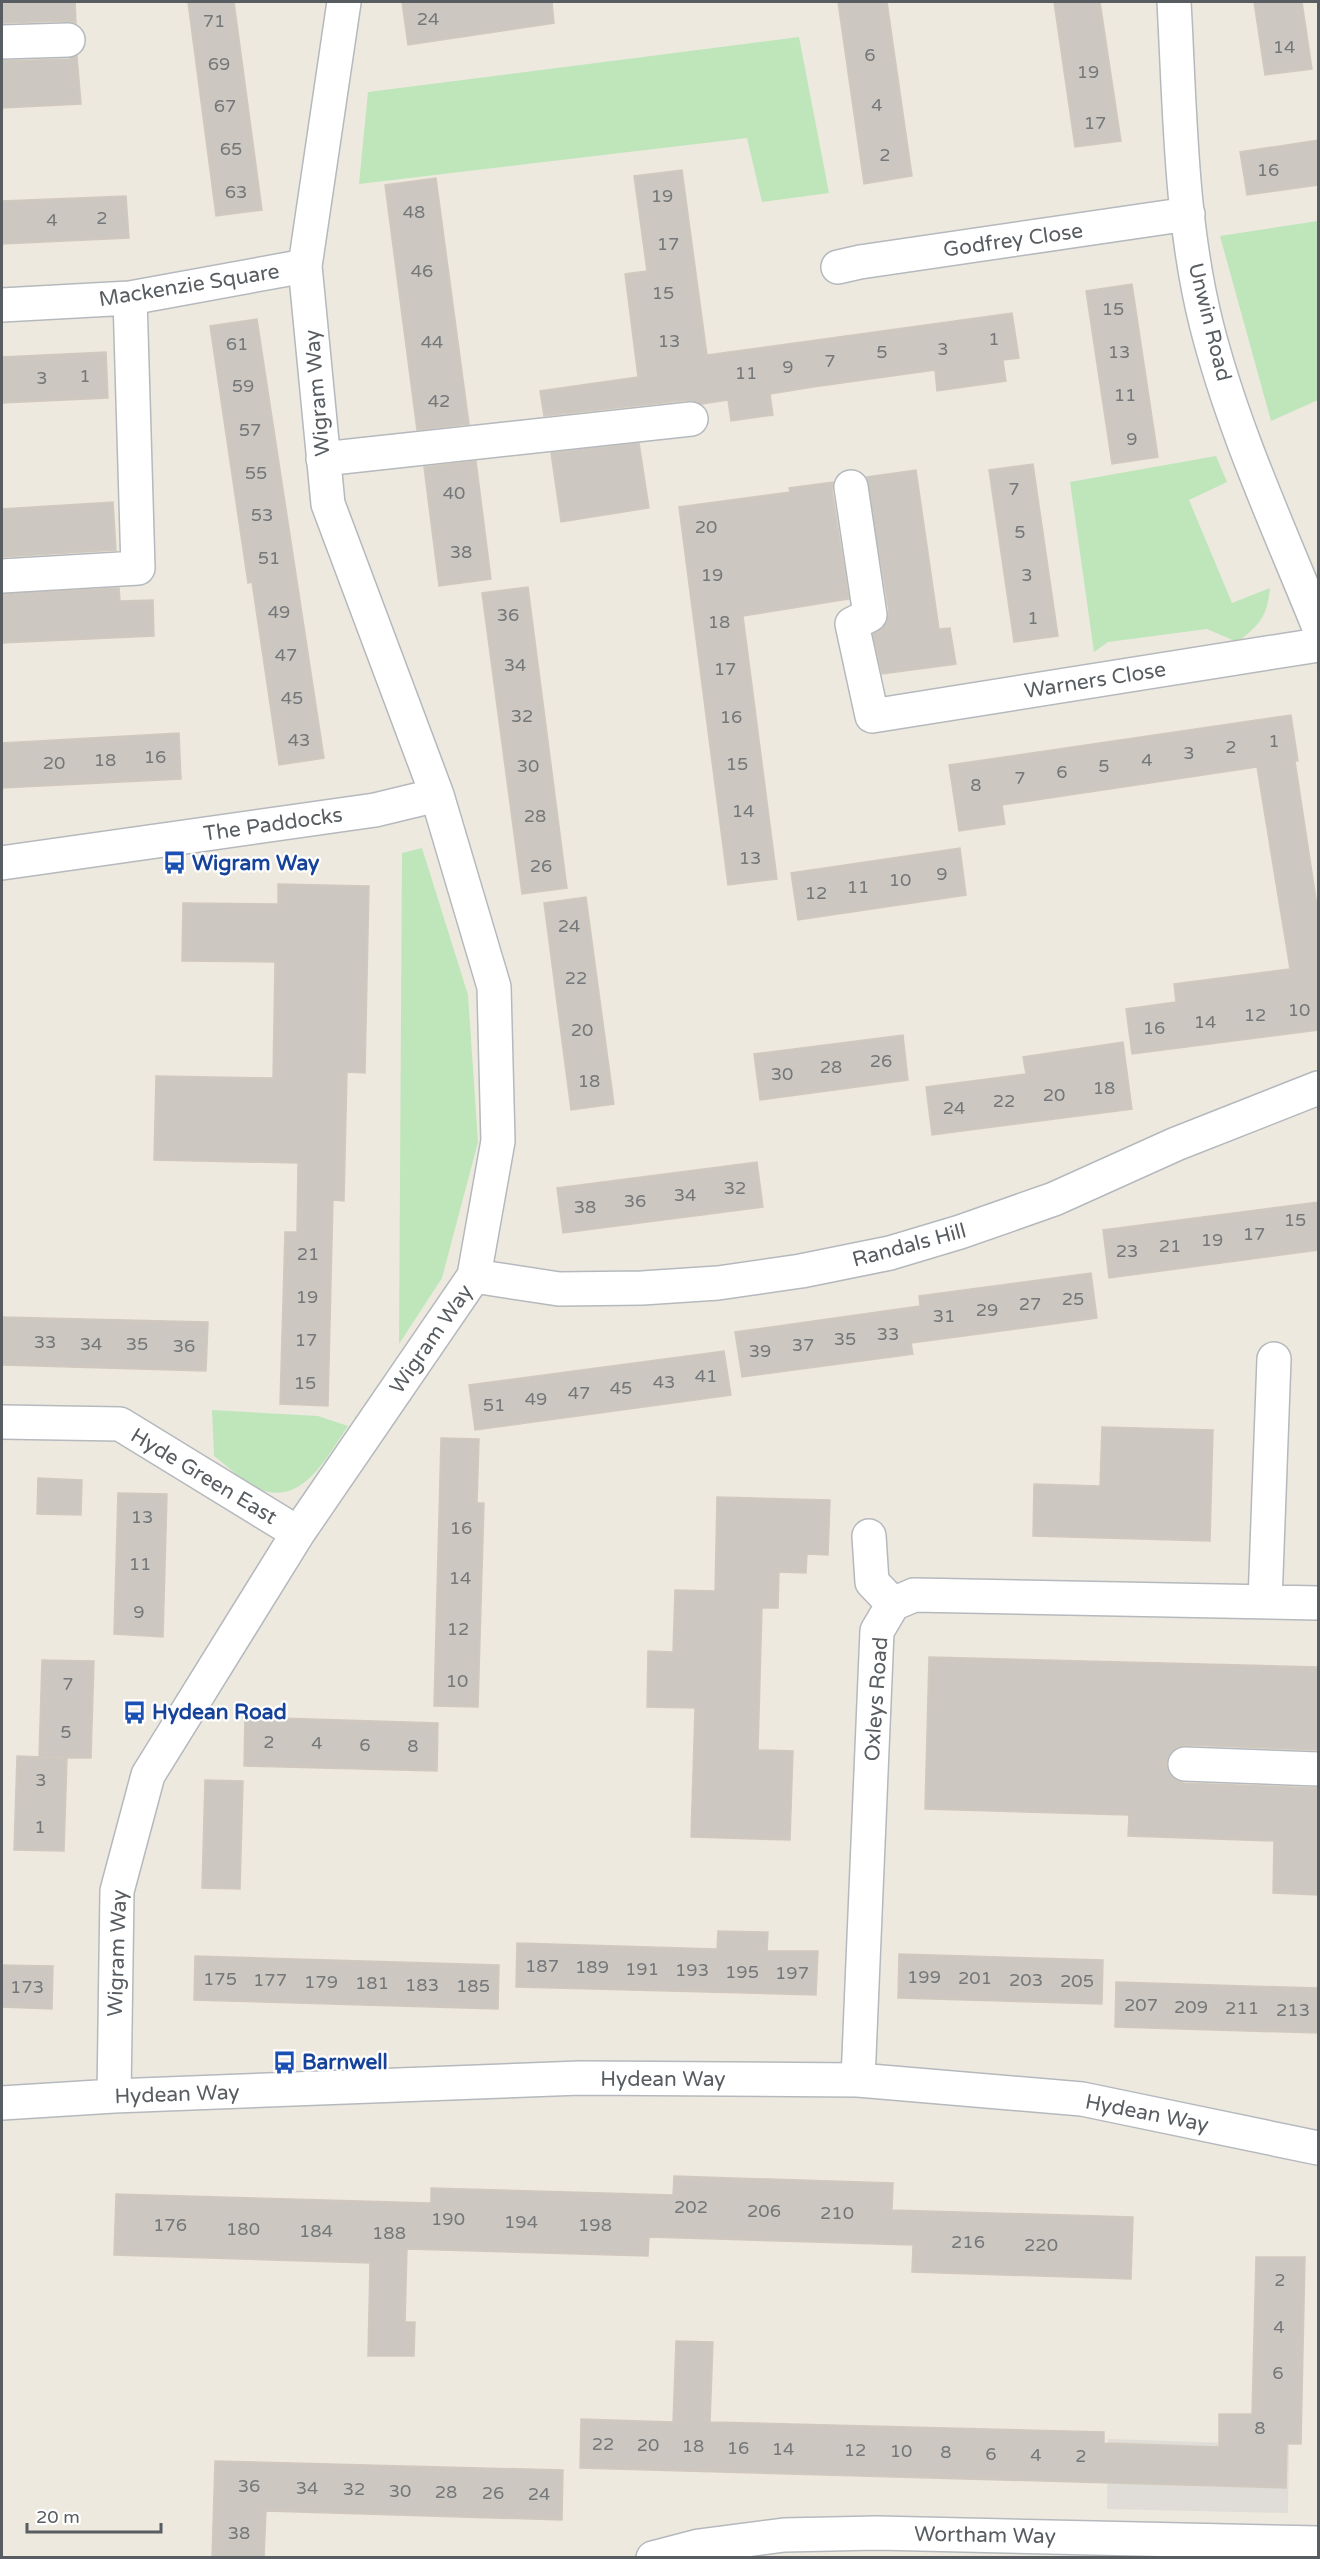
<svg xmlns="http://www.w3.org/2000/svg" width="1320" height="2559" viewBox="0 0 1320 2559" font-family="'Varela Round',sans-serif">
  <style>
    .industrial { fill: #e0dcd7 }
    .green { fill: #bee6ba }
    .building { fill: #ccc7c1; stroke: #d1c9be; stroke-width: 1.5 }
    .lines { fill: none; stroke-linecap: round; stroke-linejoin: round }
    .minor-casing { stroke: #b5b9bd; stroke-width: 36 }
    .minor { stroke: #fff; stroke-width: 33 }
    .labels { text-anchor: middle; stroke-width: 4.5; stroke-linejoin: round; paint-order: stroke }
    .number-label { font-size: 18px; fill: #75787a }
    .street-label { font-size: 21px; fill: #585d62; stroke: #fff }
    .transit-label { font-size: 21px; font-weight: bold; fill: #164399; stroke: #fff; text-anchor: start }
  </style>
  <rect width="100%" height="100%" fill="#ede9df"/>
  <path class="industrial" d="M1108,2439l181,6 -1,68 -181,-4z"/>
  <path class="green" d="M799,37l30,156 -67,9 -15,-64 -388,46 9,-92z
    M1318,221v179l-47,21 -51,-185z
    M1216,456l11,26 -38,18 43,103 38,-15c-3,29 -10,37 -33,54l-30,-13 -99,13 -14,10 -24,-170z
    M422,848l46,147 10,147 -36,136 -43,66 3,-491z
    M212,1410l106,6 30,10c-21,30 -45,81 -89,63 -16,-6 -31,-23 -45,-33z"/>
  <path class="building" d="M2,2h73l1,21 -9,-2 -65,2z
    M188,2h46l28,208 -46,6z
    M402,2h150l2,21 -146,22z
    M838,2h49l25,174 -48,8z
    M1054,2h46l21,139 -46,6z
    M1254,2h48l10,67 -47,6z
    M77,56l4,48 -79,4v-47l67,-2z
    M1318,140v45l-71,10 -7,-43z
    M682,170l25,185 305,-42 7,45 -16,2 3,21 -69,10 -2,-21 -122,17 -43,7 3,21 -42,6 -3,-21 -26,4 -13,-4 -145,16 -4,-25 98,-14 -13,-103 22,-3 -13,-95z
    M436,178l33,246 -52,6 -32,-245z
    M126,196l3,42 -127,6v-43z
    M1132,284l26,173 -46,7 -26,-173z
    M257,319l67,439 -45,7 -27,-183 -4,1 -38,-257z
    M106,352l2,46 -106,5v-46z
    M639,443l10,65 -88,14 -10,-69z
    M476,461l15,118 -52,7 -15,-119z
    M1033,464l25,172 -44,6 -25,-172z
    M916,470l23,159 11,-1 6,36 -74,10 -9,-40 13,-10 3,-12 -22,-135z
    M833,482l-1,8 17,109 -106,17 34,263 -49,6 -49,-378 111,-15 -1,-4z
    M113,502l3,48 -114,7v-48z
    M528,587l39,301 -45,6 -40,-301z
    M119,588l1,13 33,-1 1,36 -152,7v-49z
    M1291,715l7,46h-3l23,151v118l-186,24 -6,-45 50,-7 -2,-18 116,-15 -33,-202 -255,38 3,19 -46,7 -10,-66z
    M179,733l2,46 -179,9v-45z
    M960,848l6,47 -168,25 -7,-47z
    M278,884l91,2 -4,187 -18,-1 -3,129 -11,-1 -5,206 -48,-2 5,-172h12l1,-69 -144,-3 2,-84 117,2 2,-116 -93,-1 1,-58 95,1z
    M586,897l28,207 -43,6 -27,-207z
    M903,1035l5,45 -148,20 -6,-46z
    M1123,1042l9,67 -200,26 -6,-48 100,-13 -3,-17z
    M757,1162l6,45 -200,26 -6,-45z
    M1318,1202v48l-209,28 -6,-48z
    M1091,1273l6,45 -186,25 2,11 -171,23 -7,-45 185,-26 -1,-10z
    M2,1317l206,5 -2,49 -204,-6z
    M724,1351l7,44 -256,35 -6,-45z
    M1102,1427l111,3 -3,111 -177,-5 1,-52 66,2z
    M441,1438l38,1 -2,64h7l-6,204 -44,-1z
    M38,1478l44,2 -1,35 -44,-1z
    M118,1493l49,1 -4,143 -49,-3z
    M717,1497l113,3 -2,55 -21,-1 -1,19 -27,-1 -1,36h-16l-4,142 35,1 -3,89 -99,-3 4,-129 -48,-1 1,-56 25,1 2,-62 40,1z
    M929,1657l389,10v83l-132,-5 -9,2 -7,7 -4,10 3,9 7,7 8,3 134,5v107l-45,-2 1,-52 -146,-5 1,-21 -204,-6z
    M42,1660l52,1 -3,97 -52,-1z
    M245,1717l193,6 -1,48 -193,-5z
    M17,1756l50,2 -3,93 -50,-1z
    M205,1780l38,1 -3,108 -38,-1z
    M718,1931l50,1 -1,19h51l-2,44 -300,-8 1,-44 200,6z
    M899,1954l204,6 -1,44 -204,-6z
    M195,1956l304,9 -1,44 -304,-9z
    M2,1965l51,1 -1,43 -50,-2z
    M1116,1982l202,6 -1,45 -202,-6z
    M674,2176l219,7 -1,27 241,7 -2,62 -219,-7 1,-27 -264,-8 -1,19 -241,-7 -2,73h10l-1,34h-46l2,-93 -256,-8 2,-61 315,9v-15l242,7z
    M1256,2257h49l-4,187h-14l-1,44 -706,-20 1,-49 92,3 3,-81 37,1 -3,80 394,10v11l115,4v-33h33z
    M215,2461l348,9 -1,50 -296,-9 -2,47h-52z"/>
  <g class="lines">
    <defs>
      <path id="minor" d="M1174,2c6,106 6,216 32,321 26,104 72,203 112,302
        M2,42l66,-2
        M838,267l22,-5 328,-48
        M2,305l128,-7 175,-32
        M323,459l368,-40
        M851,487l19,128 -18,9 20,92 446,-71
        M2,576l136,-8 -8,-270
        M2,863l373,-53 62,-15
        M474,1276l85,13 83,-1 76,-5 83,-12 89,-18 70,-21 94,-33 122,-55 142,-56
        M2,1422l118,2 178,109
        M869,1536l3,46 21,22
        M1265,1602l9,-243
        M1185,1764l133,5
        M858,2080l19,-449 16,-27 21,-9 404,8
        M114,2096l3,-205 31,-116 150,-242 176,-257 24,-135 -4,-154 -57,-192 -109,-291 -23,-238 39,-264
        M2,2103l112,-7 466,-18 278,2 224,19 236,49
        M653,2558l46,-12 85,-11 93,-2 441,10"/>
    </defs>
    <use href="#minor" class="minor-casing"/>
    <use href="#minor" class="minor"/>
  </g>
  <defs>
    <symbol id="bus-bare" viewBox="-9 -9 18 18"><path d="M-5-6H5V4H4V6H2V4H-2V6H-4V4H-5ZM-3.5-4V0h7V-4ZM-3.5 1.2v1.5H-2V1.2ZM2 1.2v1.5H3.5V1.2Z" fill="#1a4fb4" stroke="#fff" stroke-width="2.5" paint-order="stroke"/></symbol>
  </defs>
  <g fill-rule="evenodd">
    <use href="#bus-bare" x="158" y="846" width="33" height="33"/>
    <use href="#bus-bare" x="118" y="1696" width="33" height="33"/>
    <use href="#bus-bare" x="268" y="2046" width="33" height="33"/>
  </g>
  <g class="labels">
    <g class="number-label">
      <text x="428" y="25">24</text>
      <text x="214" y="27">71</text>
      <text x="1284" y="53">14</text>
      <text x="870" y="61">6</text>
      <text x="219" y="70">69</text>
      <text x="1088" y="78">19</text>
      <text x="877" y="111">4</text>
      <text x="225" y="112">67</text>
      <text x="1095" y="129">17</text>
      <text x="231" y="155">65</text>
      <text x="885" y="161">2</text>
      <text x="1268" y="176">16</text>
      <text x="236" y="198">63</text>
      <text x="662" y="202">19</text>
      <text x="414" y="218">48</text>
      <text x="102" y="224">2</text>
      <text x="52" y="226">4</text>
      <text x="668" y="250">17</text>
      <text x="422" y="277">46</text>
      <text x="663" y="299">15</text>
      <text x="1113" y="315">15</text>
      <text x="994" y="345">1</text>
      <text x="669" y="347">13</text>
      <text x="432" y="348">44</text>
      <text x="237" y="350">61</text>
      <text x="943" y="355">3</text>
      <text x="882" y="358">5</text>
      <text x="1119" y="358">13</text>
      <text x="830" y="367">7</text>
      <text x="788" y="373">9</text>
      <text x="746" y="379">11</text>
      <text x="85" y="382">1</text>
      <text x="42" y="384">3</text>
      <text x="243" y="392">59</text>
      <text x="1125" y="401">11</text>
      <text x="439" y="407">42</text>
      <text x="250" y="436">57</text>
      <text x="1132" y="445">9</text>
      <text x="256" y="479">55</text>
      <text x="1014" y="495">7</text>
      <text x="454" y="499">40</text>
      <text x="262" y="521">53</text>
      <text x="706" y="533">20</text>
      <text x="1020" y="538">5</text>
      <text x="461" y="558">38</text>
      <text x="269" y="564">51</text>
      <text x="712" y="581">19</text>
      <text x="1027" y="581">3</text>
      <text x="279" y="618">49</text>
      <text x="508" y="621">36</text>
      <text x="1033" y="624">1</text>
      <text x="719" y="628">18</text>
      <text x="286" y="661">47</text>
      <text x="515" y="671">34</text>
      <text x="725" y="675">17</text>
      <text x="292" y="704">45</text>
      <text x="522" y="722">32</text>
      <text x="731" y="723">16</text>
      <text x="299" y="746">43</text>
      <text x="1274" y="747">1</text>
      <text x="1231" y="753">2</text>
      <text x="1189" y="759">3</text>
      <text x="155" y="763">16</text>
      <text x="105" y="766">18</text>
      <text x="1147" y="766">4</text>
      <text x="54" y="769">20</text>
      <text x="737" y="770">15</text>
      <text x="528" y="772">30</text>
      <text x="1104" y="772">5</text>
      <text x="1062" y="778">6</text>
      <text x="1020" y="784">7</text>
      <text x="976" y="791">8</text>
      <text x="743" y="817">14</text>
      <text x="535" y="822">28</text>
      <text x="750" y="864">13</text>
      <text x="541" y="872">26</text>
      <text x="942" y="880">9</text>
      <text x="900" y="886">10</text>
      <text x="858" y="893">11</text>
      <text x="816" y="899">12</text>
      <text x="569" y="932">24</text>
      <text x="576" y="984">22</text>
      <text x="1299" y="1016">10</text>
      <text x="1255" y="1021">12</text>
      <text x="1205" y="1028">14</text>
      <text x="1154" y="1034">16</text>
      <text x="582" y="1036">20</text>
      <text x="881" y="1067">26</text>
      <text x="831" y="1073">28</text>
      <text x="782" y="1080">30</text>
      <text x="589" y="1087">18</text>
      <text x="1104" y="1094">18</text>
      <text x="1054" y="1101">20</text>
      <text x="1004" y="1107">22</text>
      <text x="954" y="1114">24</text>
      <text x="735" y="1194">32</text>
      <text x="685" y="1201">34</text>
      <text x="635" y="1207">36</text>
      <text x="585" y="1213">38</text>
      <text x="1295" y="1226">15</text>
      <text x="1254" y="1240">17</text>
      <text x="1212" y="1246">19</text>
      <text x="1170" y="1252">21</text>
      <text x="1127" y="1257">23</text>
      <text x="308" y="1260">21</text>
      <text x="307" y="1303">19</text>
      <text x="1073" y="1305">25</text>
      <text x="1030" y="1310">27</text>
      <text x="987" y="1316">29</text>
      <text x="944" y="1322">31</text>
      <text x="888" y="1340">33</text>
      <text x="845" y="1345">35</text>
      <text x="306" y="1346">17</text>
      <text x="45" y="1348">33</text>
      <text x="91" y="1350">34</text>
      <text x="137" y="1350">35</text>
      <text x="803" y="1351">37</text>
      <text x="184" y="1352">36</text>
      <text x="760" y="1357">39</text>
      <text x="706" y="1382">41</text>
      <text x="664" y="1388">43</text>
      <text x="305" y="1389">15</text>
      <text x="621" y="1394">45</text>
      <text x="579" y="1399">47</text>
      <text x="536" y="1405">49</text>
      <text x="494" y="1411">51</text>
      <text x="142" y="1523">13</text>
      <text x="461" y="1534">16</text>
      <text x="140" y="1570">11</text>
      <text x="460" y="1584">14</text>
      <text x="139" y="1618">9</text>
      <text x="458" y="1635">12</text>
      <text x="457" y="1687">10</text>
      <text x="68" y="1690">7</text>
      <text x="66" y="1738">5</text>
      <text x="269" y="1748">2</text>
      <text x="317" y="1749">4</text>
      <text x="365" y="1751">6</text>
      <text x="413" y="1752">8</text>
      <text x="41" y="1786">3</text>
      <text x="40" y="1833">1</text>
      <text x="542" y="1972">187</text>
      <text x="592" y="1973">189</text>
      <text x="642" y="1975">191</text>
      <text x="692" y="1976">193</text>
      <text x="742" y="1978">195</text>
      <text x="792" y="1979">197</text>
      <text x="924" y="1983">199</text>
      <text x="975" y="1984">201</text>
      <text x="220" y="1985">175</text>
      <text x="270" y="1986">177</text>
      <text x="1026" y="1986">203</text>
      <text x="1077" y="1987">205</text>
      <text x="321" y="1988">179</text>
      <text x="372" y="1989">181</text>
      <text x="422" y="1991">183</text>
      <text x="473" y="1992">185</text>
      <text x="27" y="1993">173</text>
      <text x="1141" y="2011">207</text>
      <text x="1191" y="2013">209</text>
      <text x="1242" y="2014">211</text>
      <text x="1293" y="2016">213</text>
      <text x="691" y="2213">202</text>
      <text x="764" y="2217">206</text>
      <text x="837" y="2219">210</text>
      <text x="448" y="2225">190</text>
      <text x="521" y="2228">194</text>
      <text x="170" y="2231">176</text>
      <text x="595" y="2231">198</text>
      <text x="243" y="2235">180</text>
      <text x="316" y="2237">184</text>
      <text x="389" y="2239">188</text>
      <text x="968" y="2248">216</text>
      <text x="1041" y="2251">220</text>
      <text x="1280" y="2286">2</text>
      <text x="1279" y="2333">4</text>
      <text x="1278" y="2379">6</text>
      <text x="1260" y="2434">8</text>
      <text x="603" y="2450">22</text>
      <text x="648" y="2451">20</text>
      <text x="693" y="2452">18</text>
      <text x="738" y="2454">16</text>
      <text x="783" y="2455">14</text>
      <text x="855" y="2456">12</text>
      <text x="901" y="2457">10</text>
      <text x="946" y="2458">8</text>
      <text x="991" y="2460">6</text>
      <text x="1036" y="2461">4</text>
      <text x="1081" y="2462">2</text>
      <text x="249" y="2492">36</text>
      <text x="307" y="2494">34</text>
      <text x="354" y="2495">32</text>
      <text x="400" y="2497">30</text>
      <text x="446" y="2498">28</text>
      <text x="493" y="2499">26</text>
      <text x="539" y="2500">24</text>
      <text x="239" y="2539">38</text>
    </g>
    <g class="street-label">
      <text transform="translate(1013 240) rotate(-8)" y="7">Godfrey Close</text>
      <text transform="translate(189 285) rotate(-9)" y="7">Mackenzie Square</text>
      <text transform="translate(1210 322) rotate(76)" y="7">Unwin Road</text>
      <text transform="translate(317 393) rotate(-95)" y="7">Wigram Way</text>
      <text transform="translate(1095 680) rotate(-9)" y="7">Warners Close</text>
      <text transform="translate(273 824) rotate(-8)" y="7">The Paddocks</text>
      <text transform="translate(909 1245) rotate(-15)" y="7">Randals Hill</text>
      <text transform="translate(431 1339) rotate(-55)" y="7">Wigram Way</text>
      <text transform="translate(204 1476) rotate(31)" y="7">Hyde Green East</text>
      <text transform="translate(876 1699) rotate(-86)" y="7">Oxleys Road</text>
      <text transform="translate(117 1953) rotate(-88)" y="7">Wigram Way</text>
      <text x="663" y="2086">Hydean Way</text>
      <text transform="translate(177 2094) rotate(-2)" y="7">Hydean Way</text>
      <text transform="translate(1147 2113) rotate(11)" y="7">Hydean Way</text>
      <text transform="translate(985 2535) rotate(1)" y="7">Wortham Way</text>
    </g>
    <g class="transit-label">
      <text x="192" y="870">Wigram Way</text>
      <text x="152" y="1719">Hydean Road</text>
      <text x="302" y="2069">Barnwell</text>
    </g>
  </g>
  <rect width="1320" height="2559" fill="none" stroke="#585d62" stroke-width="6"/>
  <path d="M27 2523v9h134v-9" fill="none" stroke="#585d62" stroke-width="3"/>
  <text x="36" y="2523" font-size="18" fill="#585d62" stroke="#ffffff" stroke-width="4.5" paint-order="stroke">20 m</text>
</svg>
